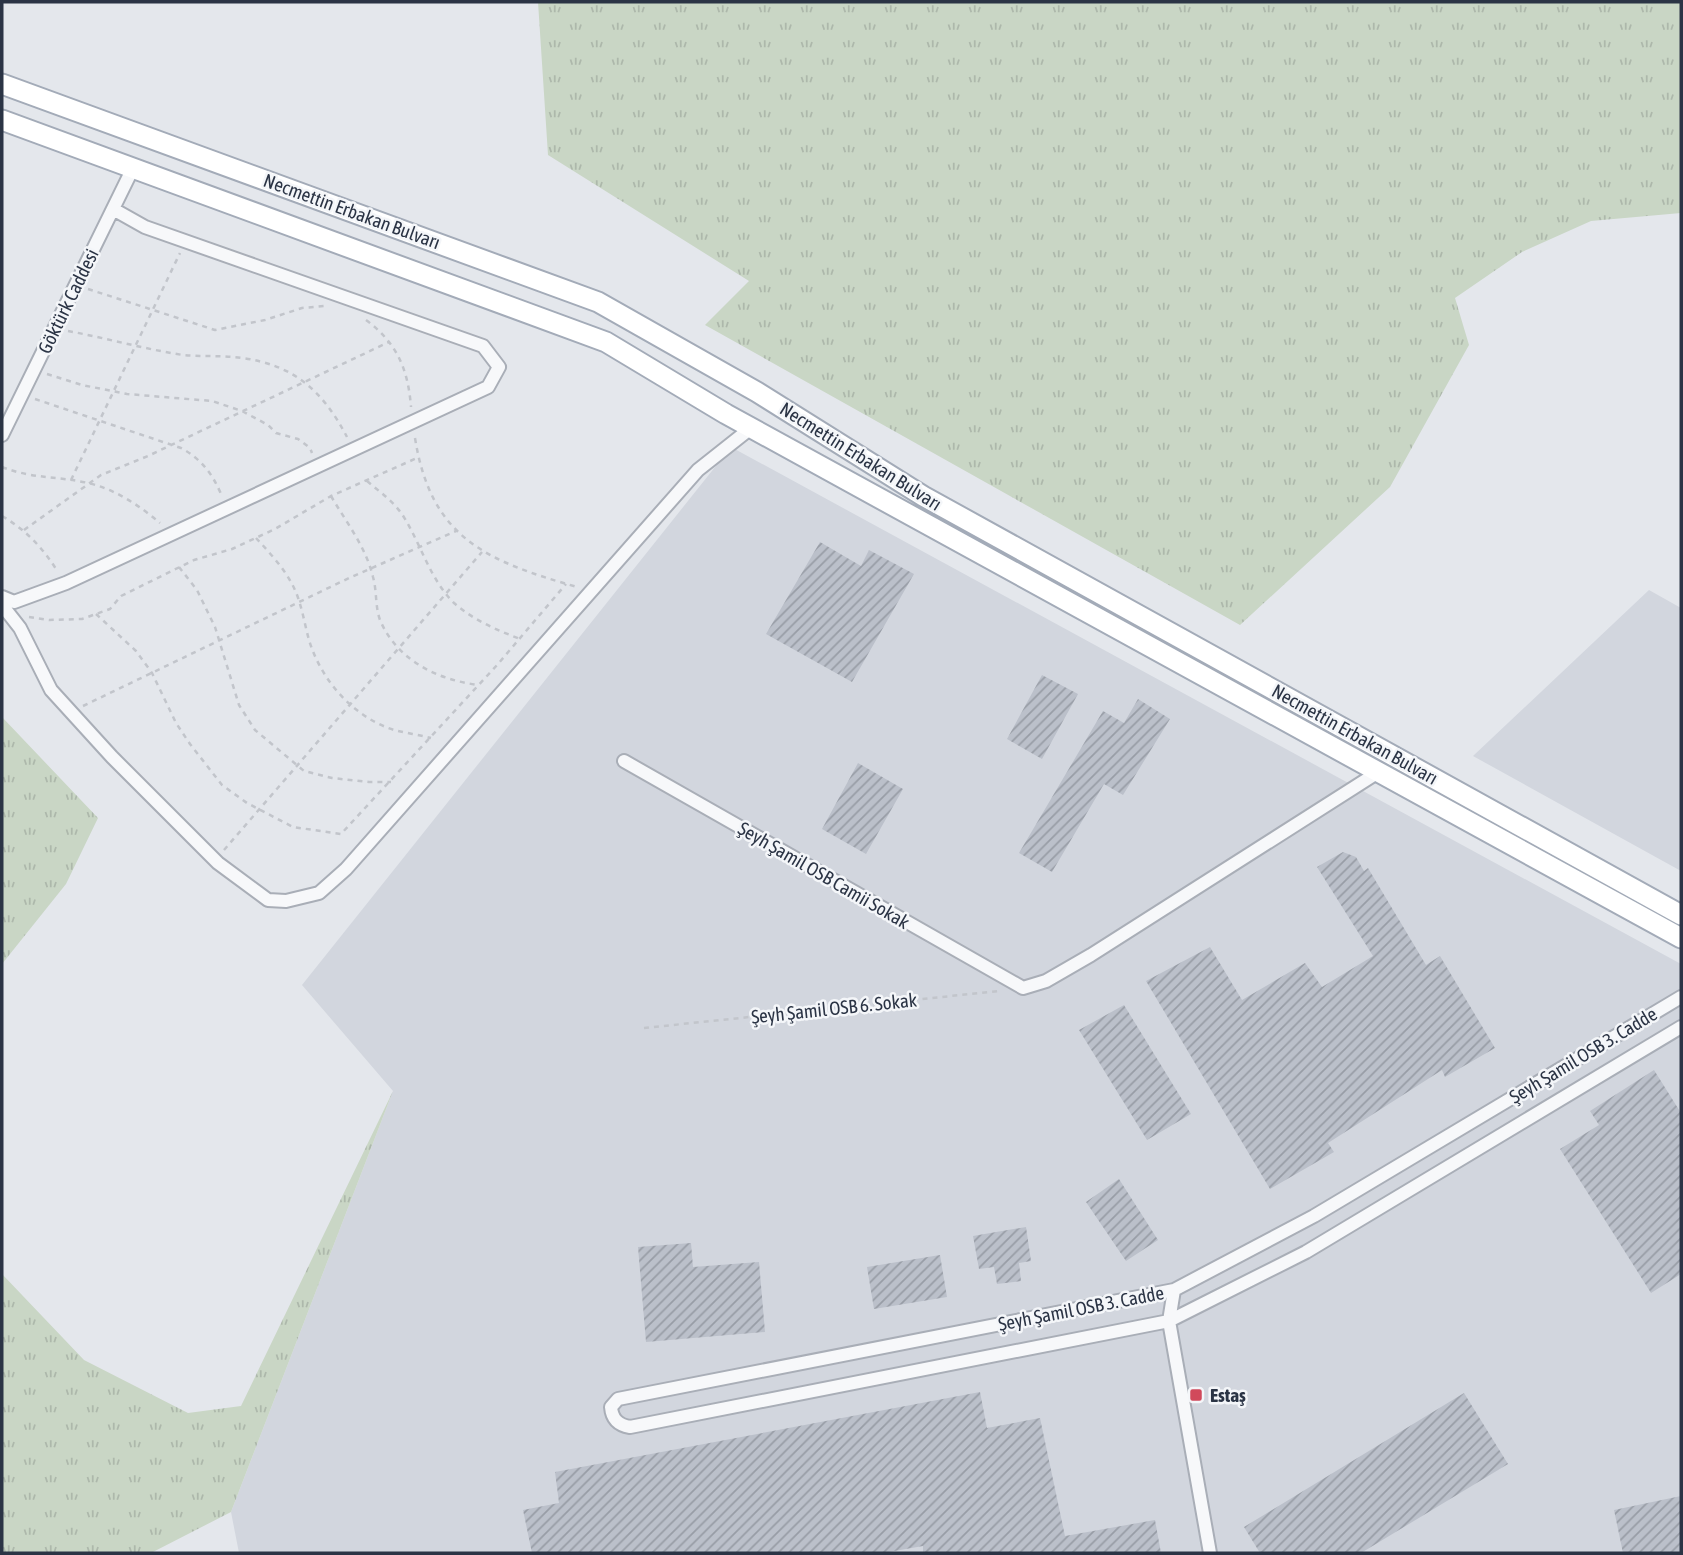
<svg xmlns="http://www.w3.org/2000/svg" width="1683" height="1555" viewBox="0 0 1683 1555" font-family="'Asap Condensed',sans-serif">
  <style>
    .built { fill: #d2d6de }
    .grass { fill: url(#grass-tufts) }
    .building { fill: url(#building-hatch) }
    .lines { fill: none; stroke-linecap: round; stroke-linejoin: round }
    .street-casing { stroke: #a9aeb7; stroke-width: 16 }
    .primary-casing { stroke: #a3abb8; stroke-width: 23 }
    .path { stroke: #c2c5cb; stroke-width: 2.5; stroke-dasharray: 5 5; stroke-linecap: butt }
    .street { stroke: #f7f8fa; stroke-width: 12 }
    .primary { stroke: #fff; stroke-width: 19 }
    .poi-dot { fill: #d1495b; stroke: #f4f6f9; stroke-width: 2.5 }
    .labels { text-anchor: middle; stroke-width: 5; stroke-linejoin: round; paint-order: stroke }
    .street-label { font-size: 19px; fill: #2b3445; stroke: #f4f6f9 }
    .poi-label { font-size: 19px; font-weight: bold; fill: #2b3445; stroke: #f4f6f9; text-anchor: start }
  </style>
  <defs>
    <pattern id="grass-tufts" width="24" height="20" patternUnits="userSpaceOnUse" patternTransform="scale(1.75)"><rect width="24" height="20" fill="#c9d6c5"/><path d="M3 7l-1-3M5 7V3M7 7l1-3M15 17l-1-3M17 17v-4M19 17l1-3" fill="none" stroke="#adb8ab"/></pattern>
    <pattern id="building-hatch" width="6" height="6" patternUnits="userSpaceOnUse" patternTransform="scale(1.75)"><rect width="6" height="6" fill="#bbc0ca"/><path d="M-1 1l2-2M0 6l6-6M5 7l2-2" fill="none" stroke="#989da6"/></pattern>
  </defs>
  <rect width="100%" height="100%" fill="#e4e7ec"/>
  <path class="built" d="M731,447l950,517v589h-1442l-8,-41 162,-421 -91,-106z
    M1649,590l32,18v263l-208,-115z"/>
  <path class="grass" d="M538,2h1143v211l-90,8 -69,31 -67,46 14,47 -79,142 -150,138 -535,-300 44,-44 -201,-126z
    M2,717l96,101 -32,66 -64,80z
    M393,1091l-162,421 -80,41h-149v-279l82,86 104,53 53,-7z"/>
  <path class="building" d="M820,542l41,24 8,-16 45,24 -62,108 -86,-48z
    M1042,675l36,19 -36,65 -35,-20z
    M1138,699l32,20 -47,76 -19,-11 -52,88 -33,-19 84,-142 21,12z
    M858,763l45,26 -37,65 -44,-25z
    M1343,852l13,5 8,14 4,-3 58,97 14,-9 55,92 -50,29 -3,-7 -114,73 6,9 -64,37 -124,-208 64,-34 32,53 63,-37 17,24 51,-31 -56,-89z
    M1124,1005l67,109 -44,26 -68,-110z
    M1654,1070l27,43v161l-30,19 -91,-144 39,-24 -9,-14z
    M1119,1179l39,61 -32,21 -40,-59z
    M1026,1227l5,34 -12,2 2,18 -24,3 -3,-17 -15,2 -6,-33z
    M691,1243l2,24 66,-5 6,70 -119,10 -8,-95z
    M940,1255l7,42 -73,12 -7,-42z
    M980,1392l7,36 53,-10 25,118 90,-16 6,33h-238v-7l-40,7h-351l-9,-43 36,-7 -4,-31z
    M1464,1393l44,71 -147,89h-101l-16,-26z
    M1681,1496v57h-58l-9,-43z"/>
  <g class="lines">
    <defs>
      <path id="street" d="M2,435l131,-267
        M2,597l12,5 52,-19 422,-196 11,-20 -16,-21 -338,-119 -32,-18
        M2,605l18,23 31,62 61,67 106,106 50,37 18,1 33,-8 27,-24 352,-399 53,-42
        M624,761l399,227 23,-7 45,-26 289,-184
        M1681,997l-367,219 -140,74 -556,109 -7,8c1,12 7,18 19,20l539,-106 137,-69 375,-225
        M1174,1290l-5,31 41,232"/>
      <path id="primary" d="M2,84l596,218 159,90 166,104 758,419
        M2,120l604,222 120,72 955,524"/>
    </defs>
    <use href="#street" class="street-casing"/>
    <use href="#primary" class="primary-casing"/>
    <path class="path" d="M88,289l127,41 50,-10 37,-12 22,-2
      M366,320c31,23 42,49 45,87
      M68,331c38,7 76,18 115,24 19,2 39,0 59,3 52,7 81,33 105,79
      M47,374l35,11 45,9 85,7 30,10 26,14 8,8 22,6 12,9 2,5
      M35,399l146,49c20,11 31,25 40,46
      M415,438c16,101 72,123 162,149
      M2,467c31,12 55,9 86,16 27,6 52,23 72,40
      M71,480l109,-227
      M367,481c14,12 29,22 38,38 17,28 25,60 49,84 19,17 43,27 66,36
      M331,496c15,26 35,51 42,81 4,14 2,29 7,43 17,40 57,60 99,65
      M2,516c24,14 41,32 56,56
      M24,530l77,-55 47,-19 241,-114
      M256,538c13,14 27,29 36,46 9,16 12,38 17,56 12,40 44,77 85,90 12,3 25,5 37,8
      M179,567l18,23 18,37 24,78 16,25 49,41 28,7 37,4h22
      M96,614l40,37 16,22 24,50 14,21 32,41 25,18 46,24 48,7 157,-170 68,-80
      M29,617l20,3 33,-1 28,-10 11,-13 73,-36 38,-11 43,-20 56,-33 86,-38
      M83,706l266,-128 107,-47
      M224,850l258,-298
      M644,1028l355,-37"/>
    <use href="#street" class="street"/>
    <use href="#primary" class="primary"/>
  </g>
  <rect class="poi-dot" x="1189" y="1388" width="14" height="14" rx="3.5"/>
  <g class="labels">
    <g class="street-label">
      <text transform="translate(352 211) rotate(20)" y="7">Necmettin Erbakan Bulvarı</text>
      <text transform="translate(68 301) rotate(-64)" y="7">Göktürk Caddesi</text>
      <text transform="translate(861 456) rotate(32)" y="7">Necmettin Erbakan Bulvarı</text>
      <text transform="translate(1355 734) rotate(29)" y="7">Necmettin Erbakan Bulvarı</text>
      <text transform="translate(824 875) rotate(30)" y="7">Şeyh Şamil OSB Camii Sokak</text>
      <text transform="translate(834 1008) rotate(-6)" y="7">Şeyh Şamil OSB 6. Sokak</text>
      <text transform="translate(1583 1055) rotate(-31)" y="7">Şeyh Şamil OSB 3. Cadde</text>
      <text transform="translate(1081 1308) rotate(-11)" y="7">Şeyh Şamil OSB 3. Cadde</text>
    </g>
    <g class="poi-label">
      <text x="1210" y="1402">Estaş</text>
    </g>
  </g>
  <rect width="1683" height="1555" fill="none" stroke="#2b3445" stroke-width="7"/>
</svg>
